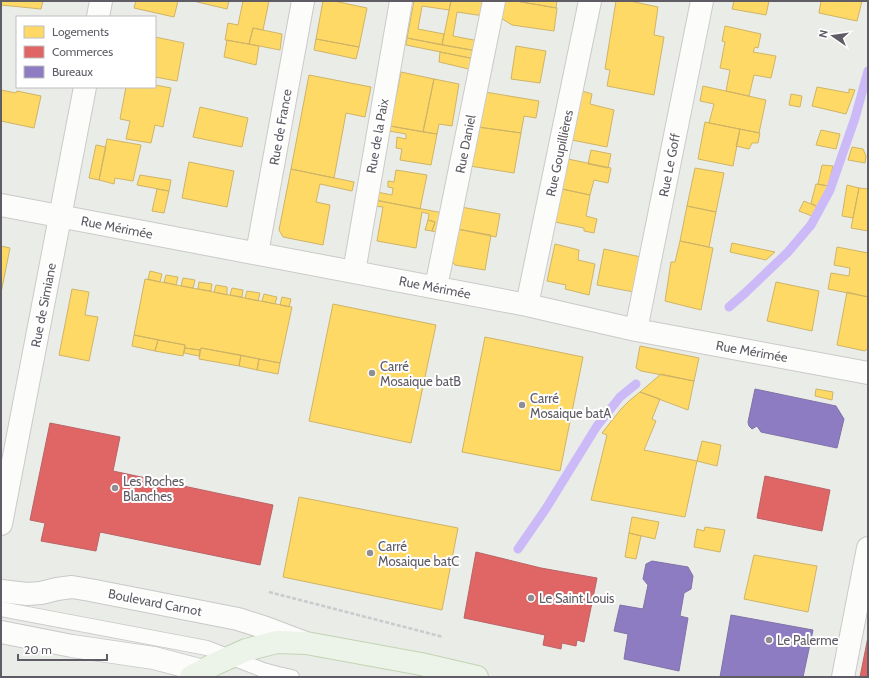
<svg xmlns="http://www.w3.org/2000/svg" width="869" height="678" viewBox="0 0 869 678" font-family="Cabin,sans-serif">
  <style>
    .homes { fill: #ffd966; stroke: #cfb466 }
    .shops { fill: #e06666; stroke: #ba6366 }
    .offices { fill: #8e7cc3; stroke: #8072a7 }
    .lines { fill: none; stroke-linecap: round; stroke-linejoin: round }
    .stream { stroke: #ccbaf8; stroke-width: 9 }
    .service-casing { stroke: #cbcaca; stroke-width: 16 }
    .minor-casing { stroke: #cbcaca; stroke-width: 24 }
    .secondary-casing { stroke: #c9c9ca; stroke-width: 24 }
    .primary-casing { stroke: #c1d5b3; stroke-width: 24 }
    .path { stroke: #c8ccce; stroke-width: 2.5; stroke-dasharray: 4 2; stroke-linecap: butt }
    .service { stroke: #fcfcfb; stroke-width: 14 }
    .minor { stroke: #fcfcfb; stroke-width: 22 }
    .secondary { stroke: #fcfcfb; stroke-width: 22 }
    .primary { stroke: #ecf3e8; stroke-width: 22 }
    .poi-dot { fill: #908e92; stroke: #fff; stroke-width: 1.5 }
    .labels { text-anchor: middle; stroke-width: 4; stroke-linejoin: round; paint-order: stroke }
    .street-label { font-size: 13px; fill: #605c65; stroke: #fff }
    .poi-label { font-size: 13px; fill: #605c65; stroke: #fff; text-anchor: start }
  </style>
  <rect width="100%" height="100%" fill="#e9ece7"/>
  <path class="homes" d="M1,1h42l-2,8 -40,-4z
    M136,1h42l-4,16 -40,-9z
    M193,1h36l-2,8z
    M243,1h26l-6,29 -10,-2 -4,16 -24,-4 3,-17 10,2z
    M323,1h11l33,7 -8,39 -43,-8z
    M414,1h37l-2,9 -27,-4 -4,23 26,5 -2,11 -35,-7z
    M451,1h36l-3,15 -27,-4 -4,24 26,5 -2,10 -35,-6z
    M504,1h12l41,7 -3,23 -42,-6 -11,-7z
    M516,1h41l-1,7z
    M616,1h14l28,6 -4,28 10,2 -10,58 -47,-9 3,-16 -5,-1z
    M734,1h35l-3,14 -34,-6z
    M821,1h41l-5,20 -38,-8z
    M725,26l36,8 -3,14 -3,-1 -2,5 23,4 -5,22 -17,-3 -5,21 -23,-5 4,-21 -10,-2 5,-26 -3,-1z
    M253,28l29,6 -2,16 -31,-6z
    M155,37l29,6 -7,38 -22,-4z
    M407,38l70,13 -2,8 -69,-14z
    M316,39l43,8 -3,12 -42,-9z
    M227,40l32,6 -3,19 -32,-8z
    M516,46l30,5 -6,32 -29,-4z
    M440,52l35,7 -2,11 -34,-8z
    M401,72l33,7 -11,53 -33,-6z
    M309,75l62,12 -6,30 -19,-4 -12,65 -43,-9z
    M434,79l25,5 -7,42 -13,-2 -2,10 -14,-2z
    M155,85l16,3 -8,39 -8,-2 -4,18 -25,-4 4,-18 -10,-2 6,-32h29z
    M703,86l63,14 -7,33 -50,-10 5,-19 -14,-3z
    M817,87l32,6v-4l6,1 -9,24 -34,-8z
    M1,90l15,3 1,-2 24,5 -7,32 -33,-7z
    M582,91l10,3 -2,10 24,6 -7,37 -35,-7z
    M485,92l54,9 -3,17 -12,-2 -3,17 -43,-6z
    M791,94l11,2 -2,11 -11,-2z
    M200,107l48,11 -6,29 -49,-10z
    M705,122l35,7 -7,37 -35,-7z
    M390,126l47,8 -6,31 -31,-5 2,-11 -6,-1 1,-11 9,2v-5l-17,-3z
    M478,127l43,6 -7,40 -44,-7z
    M740,129l20,4 -2,10h-6l-3,6 -13,-3z
    M821,130l19,4 -4,15 -20,-4z
    M107,139l34,6 -8,36 -18,-3 -1,6 -15,-4z
    M96,145l10,2 -7,33 -10,-2z
    M852,147l11,2 3,7 -1,7 -17,-3z
    M591,150l20,4 -3,14 -20,-4z
    M568,159l43,9 -3,15 -14,-3 -4,15 -28,-6z
    M189,162l45,9 -7,36 -45,-9z
    M822,165l11,1 -5,20 -10,-2z
    M695,168l29,5 -8,39 -29,-6z
    M291,169l63,13 -2,9 -32,-7 -4,18 14,3 -7,40 -40,-8 -4,-7z
    M396,170l31,5 -7,34 -45,-9 2,-8 15,3 1,-7 -5,-1v-6l6,1z
    M140,175l31,5 -2,11 -32,-6z
    M816,184l12,2 -10,21 -7,-4z
    M847,185l12,3 -6,30 -11,-2z
    M859,188l9,1v42l-17,-3z
    M157,189l12,2 -5,22 -12,-2z
    M562,189l28,6 -4,21 11,3 -3,14 -10,-2v-3l-29,-6z
    M375,200l68,13 -4,20 -7,-2 3,-9 -7,-2 1,-6 -7,-2 -6,36 -39,-7 6,-34 -9,-1z
    M804,201l14,6 -6,9 -13,-5z
    M687,206l29,6 -7,35 -29,-6z
    M461,207l39,7 -4,23 -39,-8z
    M428,220l7,2 -3,9 -7,-1z
    M457,229l34,6 -6,35 -30,-5 -4,-5z
    M680,241l33,7 -12,62 -36,-9 6,-39h4z
    M732,243l43,9 -9,8 -36,-8z
    M555,244l24,6 -1,10 17,4 -6,31 -24,-6 1,-4 -19,-4z
    M1,246l9,2 -9,45z
    M837,247l31,6v44l-40,-8 3,-16 18,3 1,-8 -16,-3z
    M604,249l37,8 -7,35 -37,-7z
    M150,271l12,3 -2,8 -12,-3z
    M166,275l12,2 -2,8 -12,-3z
    M183,278l12,2 -2,8 -12,-2z
    M145,279l147,28 -12,56 -79,-15 -1,2 -15,-2v-3l-51,-10z
    M199,282l13,2 -1,7 -13,-2z
    M776,282l43,9 -7,40 -45,-10z
    M216,285l11,2v8l-13,-3z
    M232,288l11,2 -1,7 -12,-2z
    M72,289l17,3 -4,23 13,2 -9,44 -30,-6z
    M247,291l13,2 -2,8 -13,-3z
    M847,292l21,5v51l-3,3 -28,-6z
    M264,294l13,3 -2,7 -13,-3z
    M282,297l9,2 -2,8 -9,-2z
    M333,304l103,21 -25,118 -102,-22z
    M134,335l24,5 -3,11 -23,-5z
    M485,337l98,20 -23,114 -98,-19z
    M158,340l27,5 -2,11 -28,-5z
    M640,346l59,12 -5,23 -53,-10 -5,-3z
    M185,348l15,2 -1,6 -15,-3z
    M201,348l40,7 -2,11 -40,-7z
    M241,355l18,4 -2,11 -18,-4z
    M259,359l21,4 -2,11 -21,-4z
    M661,374l33,7 -6,29 -48,-18z
    M816,389l17,3 -1,8 -17,-4z
    M640,392l20,7 -8,20 4,2 -12,29 53,11 -12,56 -94,-17 16,-65 -5,-2 19,-24 8,-8z
    M702,441l19,4 -4,21 -20,-5z
    M299,497l159,31 -16,82 -159,-33z
    M632,517l27,5 -4,17 -26,-6z
    M705,527l20,3 -5,22 -26,-5 3,-18 7,2z
    M629,533l12,3 -5,23 -11,-2z
    M754,555l63,11 -9,46 -64,-13z"/>
  <path class="shops" d="M50,423l70,14 -7,34 160,34 -13,60 -160,-33 -4,19 -55,-10 4,-18 -15,-3z
    M765,476l65,14 -8,41 -65,-13z
    M476,552l65,16 56,10 -13,64 -7,-2 -1,6 -14,-3 -1,6 -18,-4 2,-10 -81,-17z
    M868,637v40h-8z"/>
  <path class="offices" d="M755,389l81,17 8,13 -7,29 -76,-16 -4,-6 -5,3 -3,-3 -1,-4z
    M652,561l36,6 5,9 -2,13 -7,4 -4,23 8,2 -9,53 -55,-12 4,-25 -14,-3 6,-26 23,4 5,-24 -5,-6 3,-15z
    M731,615l82,15 -10,47h-83z"/>
  <g class="lines">
    <path class="stream" d="M729,307l15,-13 44,-42 23,-27 19,-35 25,-72 13,-47
      M518,549l27,-39 52,-84 23,-29 16,-13"/>
    <defs>
      <path id="service" d="M1,609l206,39 56,22 15,4 14,3"/>
      <path id="minor" d="M98,17l3,-16
        M1,205l526,100 109,25 232,43
        M257,253l46,-252
        M354,272l47,-271
        M436,287l58,-286
        M527,305l63,-304
        M636,330l66,-329
        M1,524l84,-437
        M843,677l25,-129"/>
      <path id="secondary" d="M1,591l26,3 14,-1 16,-4 15,-2 18,3 148,29 28,9 37,14
        M1,632l71,14 82,12 49,13"/>
      <path id="primary" d="M191,677l24,-13 31,-14 31,-8 29,1 115,21 56,13"/>
    </defs>
    <use href="#service" class="service-casing"/>
    <use href="#minor" class="minor-casing"/>
    <use href="#secondary" class="secondary-casing"/>
    <use href="#primary" class="primary-casing"/>
    <path class="path" d="M269,592l174,45"/>
    <use href="#service" class="service"/>
    <use href="#minor" class="minor"/>
    <use href="#secondary" class="secondary"/>
    <use href="#primary" class="primary"/>
  </g>
  <g class="poi-dot">
    <circle cx="372" cy="373" r="4"/>
    <circle cx="522" cy="405" r="4"/>
    <circle cx="115" cy="488" r="4"/>
    <circle cx="370" cy="553" r="4"/>
    <circle cx="531" cy="598" r="4"/>
    <circle cx="769" cy="640" r="4"/>
  </g>
  <g class="labels">
    <g class="street-label">
      <text transform="translate(280 127) rotate(-80)" y="5">Rue de France</text>
      <text transform="translate(377 136) rotate(-80)" y="5">Rue de la Paix</text>
      <text transform="translate(465 144) rotate(-79)" y="5">Rue Daniel</text>
      <text transform="translate(559 153) rotate(-78)" y="5">Rue Goupillières</text>
      <text transform="translate(669 165) rotate(-79)" y="5">Rue Le Goff</text>
      <text transform="translate(117 227) rotate(11)" y="5">Rue Mérimée</text>
      <text transform="translate(435 287) rotate(11)" y="5">Rue Mérimée</text>
      <text transform="translate(43 305) rotate(-79)" y="5">Rue de Simiane</text>
      <text transform="translate(752 351) rotate(10)" y="5">Rue Mérimée</text>
      <text transform="translate(155 602) rotate(11)" y="5">Boulevard Carnot</text>
    </g>
    <g class="poi-label">
      <text x="380" y="371">Carré<tspan x="380" dy="15">Mosaique batB</tspan></text>
      <text x="530" y="403">Carré<tspan x="530" dy="15">Mosaique batA</tspan></text>
      <text x="123" y="486">Les Roches<tspan x="123" dy="15">Blanches</tspan></text>
      <text x="378" y="551">Carré<tspan x="378" dy="15">Mosaique batC</tspan></text>
      <text x="539" y="603">Le Saint Louis</text>
      <text x="777" y="645">Le Palerme</text>
    </g>
  </g>
  <rect width="869" height="678" fill="none" stroke="#605c65" stroke-width="4"/>
  <rect x="16" y="16" width="140" height="72" fill="#ffffff" stroke="#bfbec1"/>
  <rect x="24" y="26" width="20" height="12" fill="#ffd966" stroke="#bfbec1"/>
  <text x="52" y="36" font-size="12" fill="#605c65">Logements</text>
  <rect x="24" y="46" width="20" height="12" fill="#e06666" stroke="#bfbec1"/>
  <text x="52" y="56" font-size="12" fill="#605c65">Commerces</text>
  <rect x="24" y="66" width="20" height="12" fill="#8e7cc3" stroke="#bfbec1"/>
  <text x="52" y="76" font-size="12" fill="#605c65">Bureaux</text>
  <g transform="translate(833 36) rotate(283)" stroke="#ffffff" stroke-width="3" paint-order="stroke">
  <path d="M0-3L7 15L0 10L-7 15Z" fill="#605c65"/>
  <text y="-6" font-size="11" font-weight="bold" text-anchor="middle" fill="#605c65">N</text>
  </g>
  <path d="M18 654v6h89v-6" fill="none" stroke="#605c65" stroke-width="2"/>
  <text x="24" y="654" font-size="12" fill="#605c65" stroke="#ffffff" stroke-width="3" paint-order="stroke">20 m</text>
</svg>
